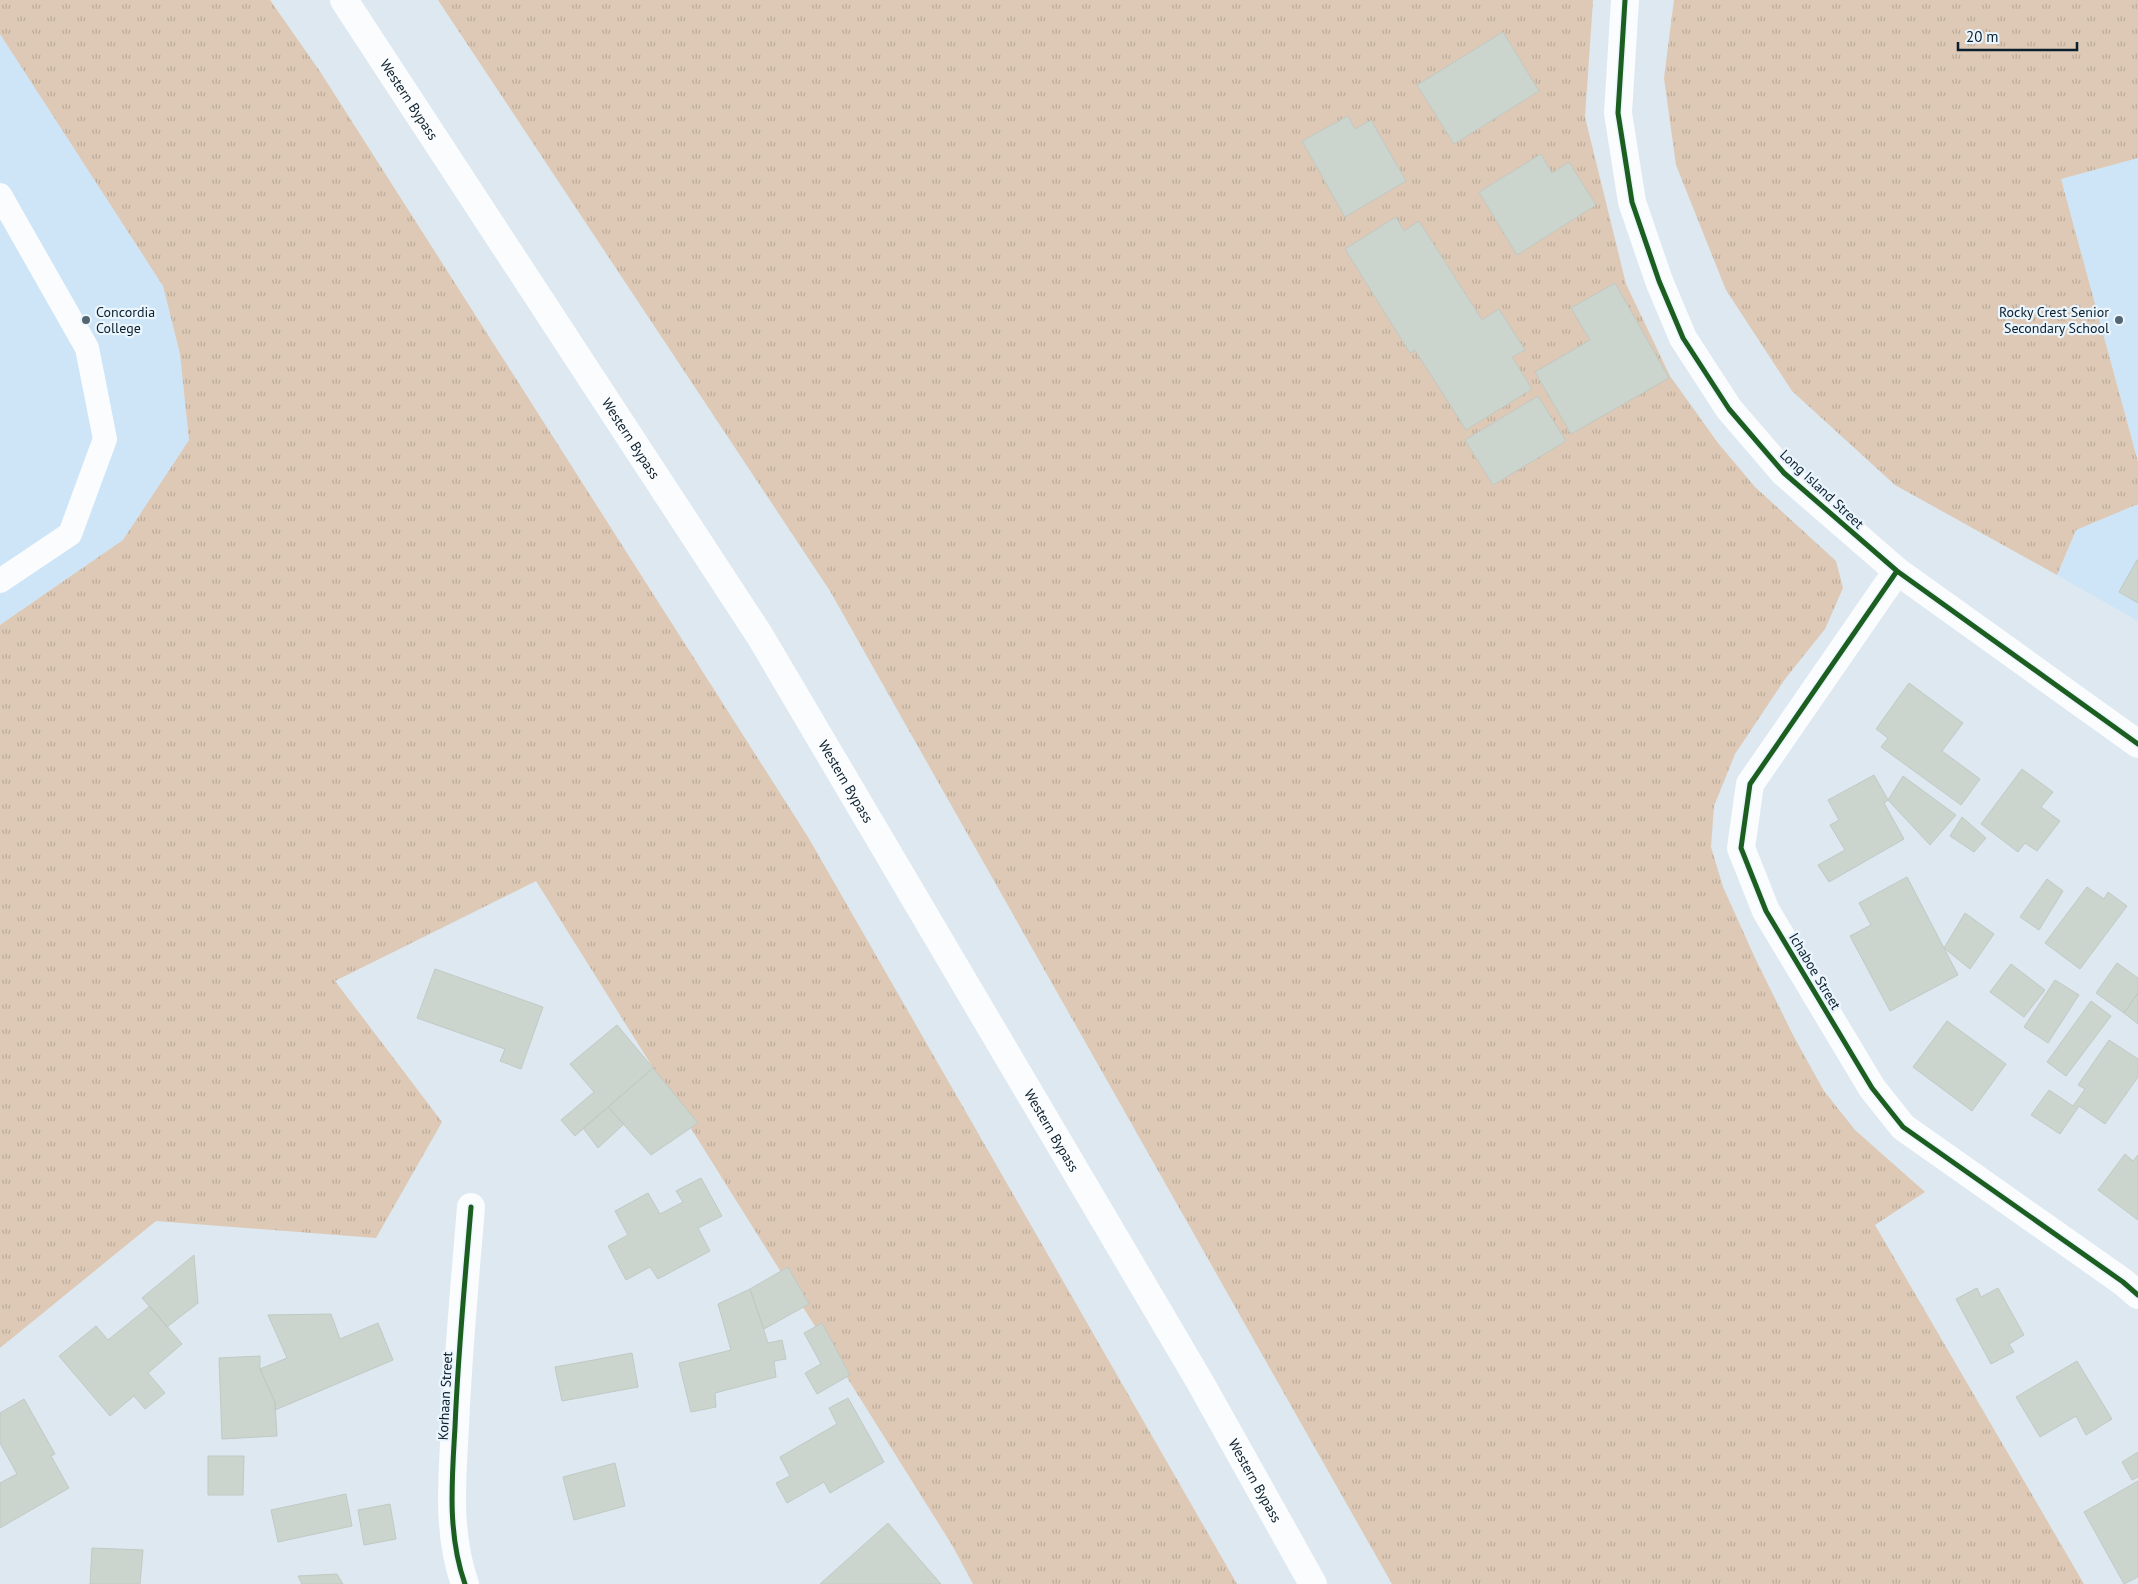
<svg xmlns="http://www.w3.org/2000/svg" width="2138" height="1584" viewBox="0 0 2138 1584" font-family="'PT Sans',sans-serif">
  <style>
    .built { fill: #cee5f8 }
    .grass { fill: url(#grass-tufts) }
    .building { fill: #ccd5cd; stroke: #c0c9c3 }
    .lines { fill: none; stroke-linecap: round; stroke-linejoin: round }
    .service { stroke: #fafcfd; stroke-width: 24 }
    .minor { stroke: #fafcfd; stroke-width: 28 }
    .tertiary { stroke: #fafcfd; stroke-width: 28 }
    .trunk { stroke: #fafcfd; stroke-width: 28 }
    .cycleway-casing { stroke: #ebf5fd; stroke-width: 8 }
    .cycleway { stroke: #1b5e20; stroke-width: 5 }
    .poi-dot { fill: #546572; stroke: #ebf5fd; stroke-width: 2 }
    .labels { text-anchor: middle; stroke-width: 4.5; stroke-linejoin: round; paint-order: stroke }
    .street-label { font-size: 14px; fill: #0b1f2d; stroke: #ebf5fd }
    .poi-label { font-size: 14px; fill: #0b1f2d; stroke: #ebf5fd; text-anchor: start }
  </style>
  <defs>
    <pattern id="grass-tufts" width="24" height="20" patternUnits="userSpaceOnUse" patternTransform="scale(1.25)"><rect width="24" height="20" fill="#ddc9b5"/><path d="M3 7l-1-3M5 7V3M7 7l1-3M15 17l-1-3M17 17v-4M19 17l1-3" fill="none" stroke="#bcac9c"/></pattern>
  </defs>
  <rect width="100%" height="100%" fill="#dde8f1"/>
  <path class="built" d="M0,34l163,252 17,68 9,86 -66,100 -123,85z
    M2138,158v304l-77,-283z
    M2138,504v117l-81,-46 19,-45z"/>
  <path class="grass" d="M0,0h270l51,73 487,764 429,747h-264l-21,-39 -416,-664 -201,100 107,141 -66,116 -220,-17 -156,127v-723l123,-85 66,-100 -9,-86 -17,-68 -163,-252z
    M438,0h1155l-8,117 41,167 44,92 48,67 37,44 81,74 7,27 -18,41 -40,50 -50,75 -21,52 -3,41 12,40 32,71 39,79 30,54 31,39 70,62 -50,33 209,359h-692l-562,-993z
    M1674,0h464v158l-77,21 77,283v42l-62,26 -19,45 -162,-90 -103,-94 -66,-101 -50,-125 -12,-87z"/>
  <path class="building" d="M1503,32l36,59 -85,53 -37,-59z
    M1348,116l7,13 16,-9 35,61 -61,36 -43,-76z
    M1541,154l11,19 17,-11 27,43 -79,50 -38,-63z
    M1396,217l8,14 15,-10 63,99 17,-11 26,41 -13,7 20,32 -66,41 -51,-80 -5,3 -65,-104z
    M1615,283l54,95 -98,56 -36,-62 55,-32 -19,-32z
    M1538,396l28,45 -73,44 -28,-45z
    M2137,560h1v43l-19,-11z
    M1909,683l54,40 -21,28 38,28 -19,26 -80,-58 7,-9 -12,-9z
    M2022,769l31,23 -12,15 19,14 -23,30 -12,-8 -7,9 -37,-28z
    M1874,775l14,25 -4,3 20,36 -75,43 -11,-17 27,-15 -15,-25 9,-5 -11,-20z
    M1903,776l53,39 -26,30 -42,-45z
    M1962,817l24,21 -12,14 -24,-16z
    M1907,877l51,98 -68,36 -40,-75 21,-11 -12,-22z
    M2047,879l16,12 -24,39 -19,-13z
    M2087,887l17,12 4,-7 19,14 -47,63 -35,-26z
    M1965,913l29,21 -24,35 -26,-21z
    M2117,963l21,15v15l-14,20 -28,-20z
    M2011,964l34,26 -21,27 -34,-25z
    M435,969l108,38 -22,62 -21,-8 5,-12 -88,-31z
    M2055,980l24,15 -31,48 -24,-16z
    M2138,993v31l-14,-11z
    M2091,1001l20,15 -45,60 -19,-14z
    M1947,1021l59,43 -34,47 -59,-44z
    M617,1025l36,43 -78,68 -14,-16 33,-28 -24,-28z
    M2109,1040l29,19v18l-33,47 -26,-18 -19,28 -29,-19 18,-25 24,16 12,-17 -7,-4z
    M653,1068l45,55 -47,32 -43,-48z
    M608,1107l16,17 -26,24 -15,-20z
    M2125,1154l8,7 5,-6v65l-40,-30z
    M701,1178l21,38 -24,12 12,23 -52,28 -8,-12 -24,13 -18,-34 20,-11 -13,-24 33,-18 12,21 23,-12 -7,-11z
    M194,1255l4,48 -31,24 -25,-29z
    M788,1267l21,37 -45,25 -14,-40z
    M1977,1288l4,9 17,-9 26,47 -15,9 5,8 -23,12 -35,-65z
    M750,1289l18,54 14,-3 4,19 -12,2 2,16 -61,16 1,14 -25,5 -12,-49 52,-13 -13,-46z
    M150,1306l32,38 -34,29 17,20 -20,16 -11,-13 -24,20 -51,-60 37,-30 12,14z
    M331,1314l9,25 38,-16 15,37 -118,50v-8l-15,-33 27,-11 -19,-43z
    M822,1323l28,52 -33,19 -12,-21 16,-9 -17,-31z
    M632,1353l6,34 -76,14 -7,-34z
    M260,1356v13l15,33 2,34 -55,3 -3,-81z
    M2077,1361l35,58 -26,16 -10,-19 -36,21 -24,-40z
    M848,1398l36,64 -54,31 -6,-11 -37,21 -11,-20 14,-7 -10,-19 57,-33 -8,-16z
    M24,1399l31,55 -4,2 18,32 -69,40v-45l17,-9 -17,-31v-30z
    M2138,1452v25l-6,3 -10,-18z
    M208,1456h36l-1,39h-35z
    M615,1463l10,43 -51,14 -11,-43z
    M2138,1481v96l-14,7 -40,-72z
    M346,1494l6,32 -74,16 -7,-32z
    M390,1504l6,35 -32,6 -6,-35z
    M888,1523l53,61h-121z
    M92,1548l51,2 -3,34h-50z
    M337,1574l6,10h-41l-4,-8z"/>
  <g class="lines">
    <path class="service" d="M0,195l87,153 18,91 -35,95 -70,47"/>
    <path class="minor" d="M1897,571l-147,213 -9,64 25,63 106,177 31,39 220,155 15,13
      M465,1584c-18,-50 -13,-105 -10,-157 3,-74 10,-147 16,-220"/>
    <path class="tertiary" d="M1625,0l-7,113 14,89 27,79 24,57 46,71 55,64 113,98 241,173"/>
    <path class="trunk" id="s1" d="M344,0l416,636 440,746 113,202"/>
    <defs>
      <path id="cycleway" d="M1625,0l-7,113 14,89 27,79 24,57 46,71 55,64 113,98 241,173
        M1897,571l-147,213 -9,64 25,63 106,177 31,39 220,155 15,13
        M465,1584c-18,-50 -13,-105 -10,-157 3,-74 10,-147 16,-220"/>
    </defs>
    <use href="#cycleway" class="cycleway-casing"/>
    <use href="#cycleway" class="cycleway"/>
  </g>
  <g class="poi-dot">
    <circle cx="86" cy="320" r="5"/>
    <circle cx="2119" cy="320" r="5"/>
  </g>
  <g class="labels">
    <g class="street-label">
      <text dy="5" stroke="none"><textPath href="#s1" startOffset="119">Western Bypass</textPath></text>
      <text dy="5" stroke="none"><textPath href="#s1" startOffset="524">Western Bypass</textPath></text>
      <text transform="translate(1822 489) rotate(43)" y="5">Long Island Street</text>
      <text dy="5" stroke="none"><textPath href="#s1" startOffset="929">Western Bypass</textPath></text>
      <text transform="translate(1815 971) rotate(59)" y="5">Ichaboe Street</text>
      <text dy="5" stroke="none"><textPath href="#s1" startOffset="1334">Western Bypass</textPath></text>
      <text transform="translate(445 1396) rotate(-87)" y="5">Korhaan Street</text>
      <text dy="5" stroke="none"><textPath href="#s1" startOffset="1739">Western Bypass</textPath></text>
    </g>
    <g class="poi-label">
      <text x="96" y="317">Concordia<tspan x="96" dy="16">College</tspan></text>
      <text x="2109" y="317" text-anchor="end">Rocky Crest Senior<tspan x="2109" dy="16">Secondary School</tspan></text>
    </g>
  </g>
  <path d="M1958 42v8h119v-8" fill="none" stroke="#0b1f2d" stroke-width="2.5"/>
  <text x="1966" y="42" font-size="15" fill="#0b1f2d" stroke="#ebf5fd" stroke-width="4" paint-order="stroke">20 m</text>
</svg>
